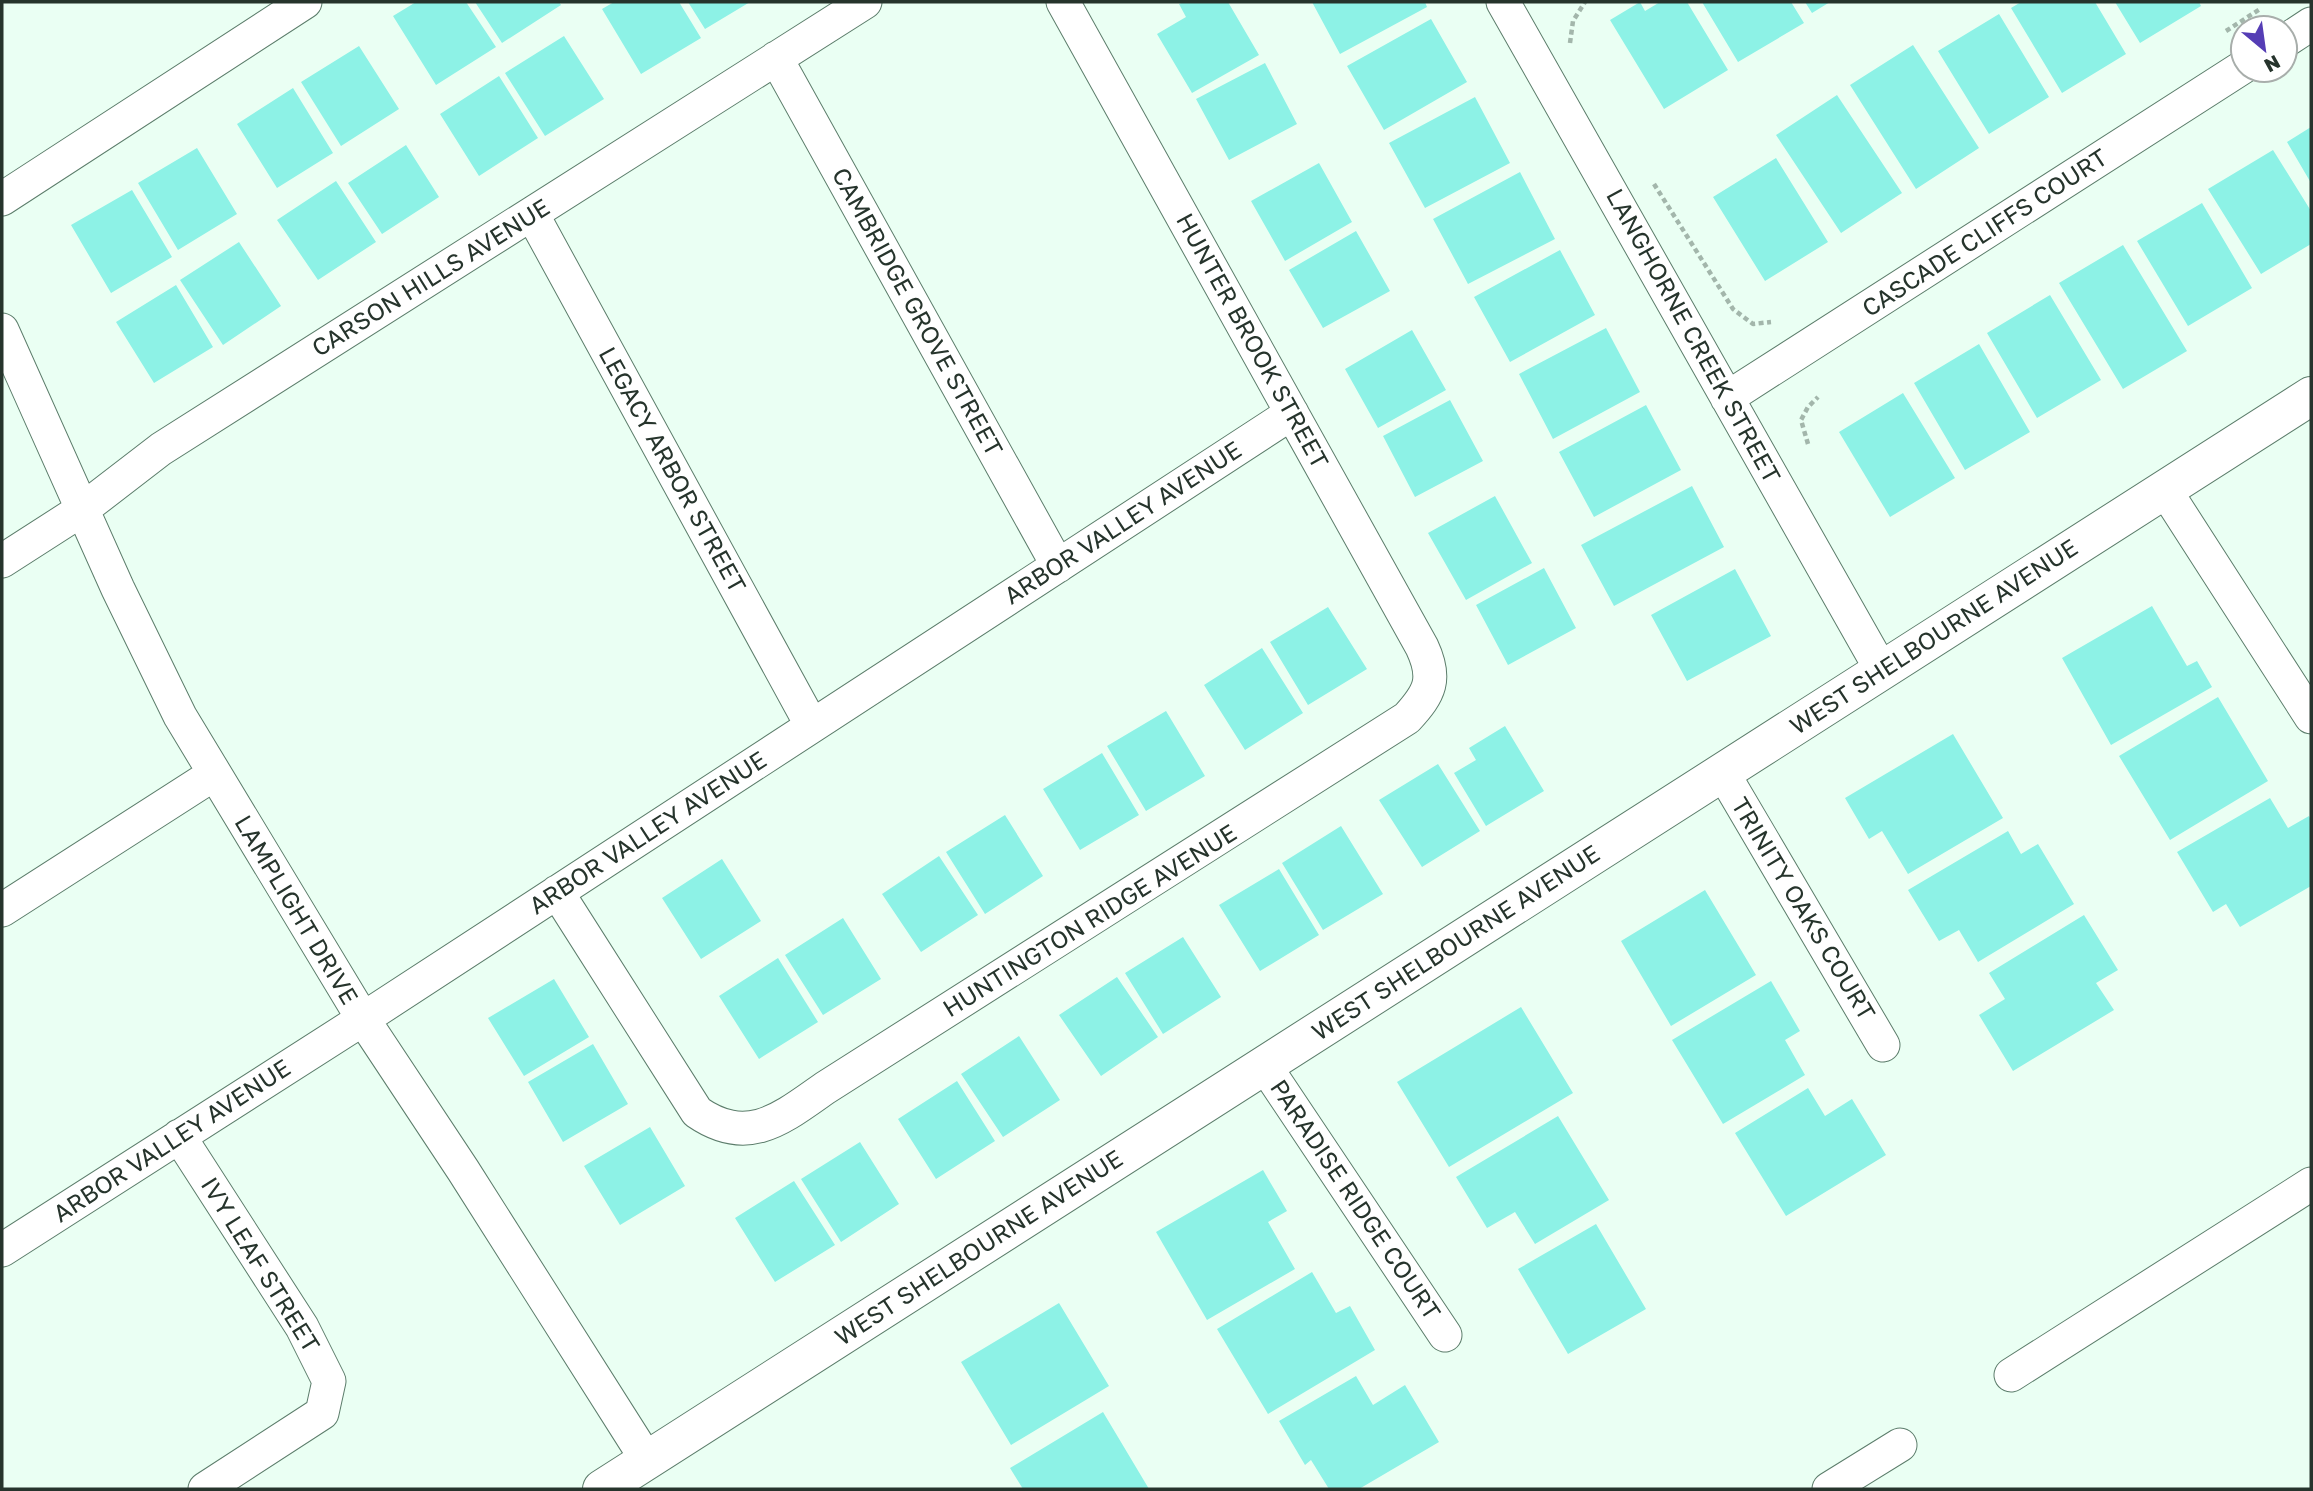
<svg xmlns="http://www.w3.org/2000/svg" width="2313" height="1491" viewBox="0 0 2313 1491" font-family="'Golos Text',sans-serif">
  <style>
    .building { fill: #8df2e6 }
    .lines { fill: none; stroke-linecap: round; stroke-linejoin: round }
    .minor-casing { stroke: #5c7d6b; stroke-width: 35 }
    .tertiary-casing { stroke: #5c7d6b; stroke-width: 40 }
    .path { stroke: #a3b6ab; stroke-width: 4.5; stroke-dasharray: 5 3.5; stroke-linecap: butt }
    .minor { stroke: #fff; stroke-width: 33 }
    .tertiary { stroke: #fff; stroke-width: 38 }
    .labels { text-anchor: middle; stroke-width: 5; stroke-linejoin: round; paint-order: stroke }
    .street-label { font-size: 24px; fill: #26342c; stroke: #fff }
  </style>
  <rect width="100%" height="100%" fill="#eafff3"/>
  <path class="building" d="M416,2h50l30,45 -60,38 -43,-69z
    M475,2h84l2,3 -59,38z
    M614,2h65l22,36 -60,36 -39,-65z
    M688,2h62l-45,27z
    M1184,2h44l31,53 -67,38 -35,-59 29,-17 -7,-13z
    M1312,2h113l2,5 -87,47z
    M1640,2l5,9 15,-9h27l41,68 -64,39 -54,-89z
    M1702,2h89l13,21 -66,39z
    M1805,2h25l-18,11z
    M2021,2h74l31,52 -64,39 -51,-85z
    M2115,2h84l2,4 -61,37z
    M1999,14l50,83 -60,37 -51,-83z
    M1431,19l36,63 -83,48 -37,-64z
    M564,36l40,63 -59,37 -40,-63z
    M1913,45l66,103 -63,41 -66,-104z
    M359,46l40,63 -58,37 -40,-64z
    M1265,63l32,61 -68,36 -33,-61z
    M499,76l39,62 -59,38 -39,-62z
    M293,88l40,65 -56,35 -40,-64z
    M1837,95l65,98 -61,40 -65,-98z
    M1475,97l35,66 -85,45 -36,-65z
    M2311,127v56l-24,-41z
    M406,145l33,52 -57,37 -34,-51z
    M197,148l40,66 -59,36 -40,-67z
    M2273,150l38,61v33l-50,30 -53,-85z
    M1776,158l52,84 -63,39 -52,-84z
    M1319,163l33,59 -67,39 -34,-60z
    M1520,172l35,67 -87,45 -35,-65z
    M336,181l40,61 -58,38 -41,-60z
    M132,190l40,67 -61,36 -40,-68z
    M2202,203l50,85 -64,38 -51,-85z
    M1356,231l34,60 -67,37 -34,-58z
    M239,242l42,64 -58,39 -43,-65z
    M2123,245l64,106 -64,38 -64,-106z
    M1560,250l35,65 -85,47 -36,-65z
    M176,285l37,62 -59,36 -38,-61z
    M2050,295l51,85 -64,38 -50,-85z
    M1606,328l34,64 -87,47 -34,-65z
    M1412,330l34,60 -68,38 -33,-59z
    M1979,344l51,88 -65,38 -51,-87z
    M1903,393l52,85 -65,39 -51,-85z
    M1450,400l33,61 -68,36 -32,-61z
    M1646,405l35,65 -87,47 -35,-65z
    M1692,486l32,61 -110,59 -33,-61z
    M1495,496l37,67 -66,37 -38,-67z
    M1544,568l32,60 -68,37 -32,-60z
    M1735,569l36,67 -84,45 -36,-66z
    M2152,606l35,60 10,-5 15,26 -101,58 -49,-87z
    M1328,607l39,62 -59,36 -38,-63z
    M1262,648l41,65 -58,37 -41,-65z
    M2218,697l50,84 -98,59 -51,-84z
    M1166,711l39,65 -59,35 -39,-65z
    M1505,726l39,65 -58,35 -32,-53 22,-13 -7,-12z
    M1953,734l50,84 -95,56 -26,-43 -13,8 -24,-41z
    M1102,753l37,62 -59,35 -37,-61z
    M1438,764l42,67 -58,36 -43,-67z
    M2270,798l18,30 21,-12 2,4v66l-71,41 -14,-23 -13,8 -36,-60z
    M1005,815l38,61 -58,38 -39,-62z
    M1341,826l42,68 -60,36 -41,-67z
    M2008,831l13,23 17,-10 36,60 -96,58 -19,-32 -20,11 -31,-51z
    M939,856l39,59 -57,37 -39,-58z
    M722,859l39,62 -60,38 -39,-61z
    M1279,869l40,66 -59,36 -41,-66z
    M1705,890l51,85 -85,51 -50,-85z
    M2084,915l34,55 -22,13 18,27 -101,61 -34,-56 26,-16 -16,-26z
    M843,918l38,61 -58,36 -38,-60z
    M1183,937l38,60 -58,37 -38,-61z
    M778,958l40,64 -59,37 -40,-63z
    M1117,977l41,60 -57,39 -42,-61z
    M554,979l35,58 -65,39 -36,-58z
    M1771,981l29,50 -15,9 20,35 -82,49 -51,-84z
    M1521,1007l52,86 -124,74 -52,-85z
    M1019,1036l41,64 -57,37 -42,-63z
    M593,1044l35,60 -65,38 -35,-60z
    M957,1081l38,60 -59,38 -38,-60z
    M1808,1088l17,28 27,-17 34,56 -100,61 -51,-83z
    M1558,1116l51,84 -74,44 -20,-32 -28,16 -31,-51z
    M650,1127l35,59 -65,39 -36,-59z
    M860,1142l39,62 -58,38 -40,-63z
    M1263,1170l24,41 -19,11 27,47 -88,51 -51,-88z
    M794,1181l41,64 -60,37 -40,-64z
    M1596,1224l50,85 -78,45 -50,-85z
    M1312,1272l24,41 14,-7 25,44 -107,64 -51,-85z
    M1059,1303l50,83 -98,59 -50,-83z
    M1356,1376l17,29 32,-20 34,57 -80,47h-30l-18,-29 -6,5 -26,-44z
    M1103,1412l46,77h-126l-13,-21z"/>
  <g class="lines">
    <defs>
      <path id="minor" d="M1503,2l379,669
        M2285,41l26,-17
        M776,58l282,508
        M2,199l303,-197
        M532,214l280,512
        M2,330l116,259 62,127 183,303 100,151 184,290
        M1727,398l516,-331
        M2165,490l146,227
        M2,561l81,-52 78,-60 704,-447
        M1723,773l160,272
        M557,892l140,220c51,35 84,7 128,-24l582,-370c23,-25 30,-39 15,-71l-359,-645
        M2,910l212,-136
        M1265,1066l180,269
        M179,1136l123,191 27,54 -7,32 -117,76
        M2,1250l361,-231 929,-606
        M2011,1375l300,-191
        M1829,1489l71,-44"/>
      <path id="tertiary" d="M602,1489l1709,-1093"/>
    </defs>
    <use href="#minor" class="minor-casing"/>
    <use href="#tertiary" class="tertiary-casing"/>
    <path class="path" d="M2226,31l34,-22
      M1570,43l3,-22 12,-19
      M1654,184l79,125 20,15 18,-2
      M1808,444l-7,-24 7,-13 10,-10"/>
    <use href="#minor" class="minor"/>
    <use href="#tertiary" class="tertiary"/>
  </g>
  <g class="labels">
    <g class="street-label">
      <text transform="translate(1985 233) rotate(-33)" y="8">CASCADE CLIFFS COURT</text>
      <text transform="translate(431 278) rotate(-32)" y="8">CARSON HILLS AVENUE</text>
      <text transform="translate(917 312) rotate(61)" y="8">CAMBRIDGE GROVE STREET</text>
      <text transform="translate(1693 336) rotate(61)" y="8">LANGHORNE CREEK STREET</text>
      <text transform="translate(1252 341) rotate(61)" y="8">HUNTER BROOK STREET</text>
      <text transform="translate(672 470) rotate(61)" y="8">LEGACY ARBOR STREET</text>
      <text transform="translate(1123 523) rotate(-33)" y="8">ARBOR VALLEY AVENUE</text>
      <text transform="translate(1934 637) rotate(-33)" y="8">WEST SHELBOURNE AVENUE</text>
      <text transform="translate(648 833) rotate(-33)" y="8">ARBOR VALLEY AVENUE</text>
      <text transform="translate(1803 909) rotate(59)" y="8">TRINITY OAKS COURT</text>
      <text transform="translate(296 910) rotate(59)" y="8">LAMPLIGHT DRIVE</text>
      <text transform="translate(1090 921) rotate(-32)" y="8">HUNTINGTON RIDGE AVENUE</text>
      <text transform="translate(1456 943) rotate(-33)" y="8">WEST SHELBOURNE AVENUE</text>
      <text transform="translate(172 1141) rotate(-33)" y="8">ARBOR VALLEY AVENUE</text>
      <text transform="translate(1355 1200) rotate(56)" y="8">PARADISE RIDGE COURT</text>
      <text transform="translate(979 1248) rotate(-33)" y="8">WEST SHELBOURNE AVENUE</text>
      <text transform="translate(260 1265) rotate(58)" y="8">IVY LEAF STREET</text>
    </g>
  </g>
  <rect width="2313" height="1491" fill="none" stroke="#26342c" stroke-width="7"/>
  <g transform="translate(2264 49) rotate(151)"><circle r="33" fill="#ffffff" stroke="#a8aeab" stroke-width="2"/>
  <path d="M0-5L12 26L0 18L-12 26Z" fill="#553db5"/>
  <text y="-10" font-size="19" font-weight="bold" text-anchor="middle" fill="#26342c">N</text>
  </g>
</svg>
